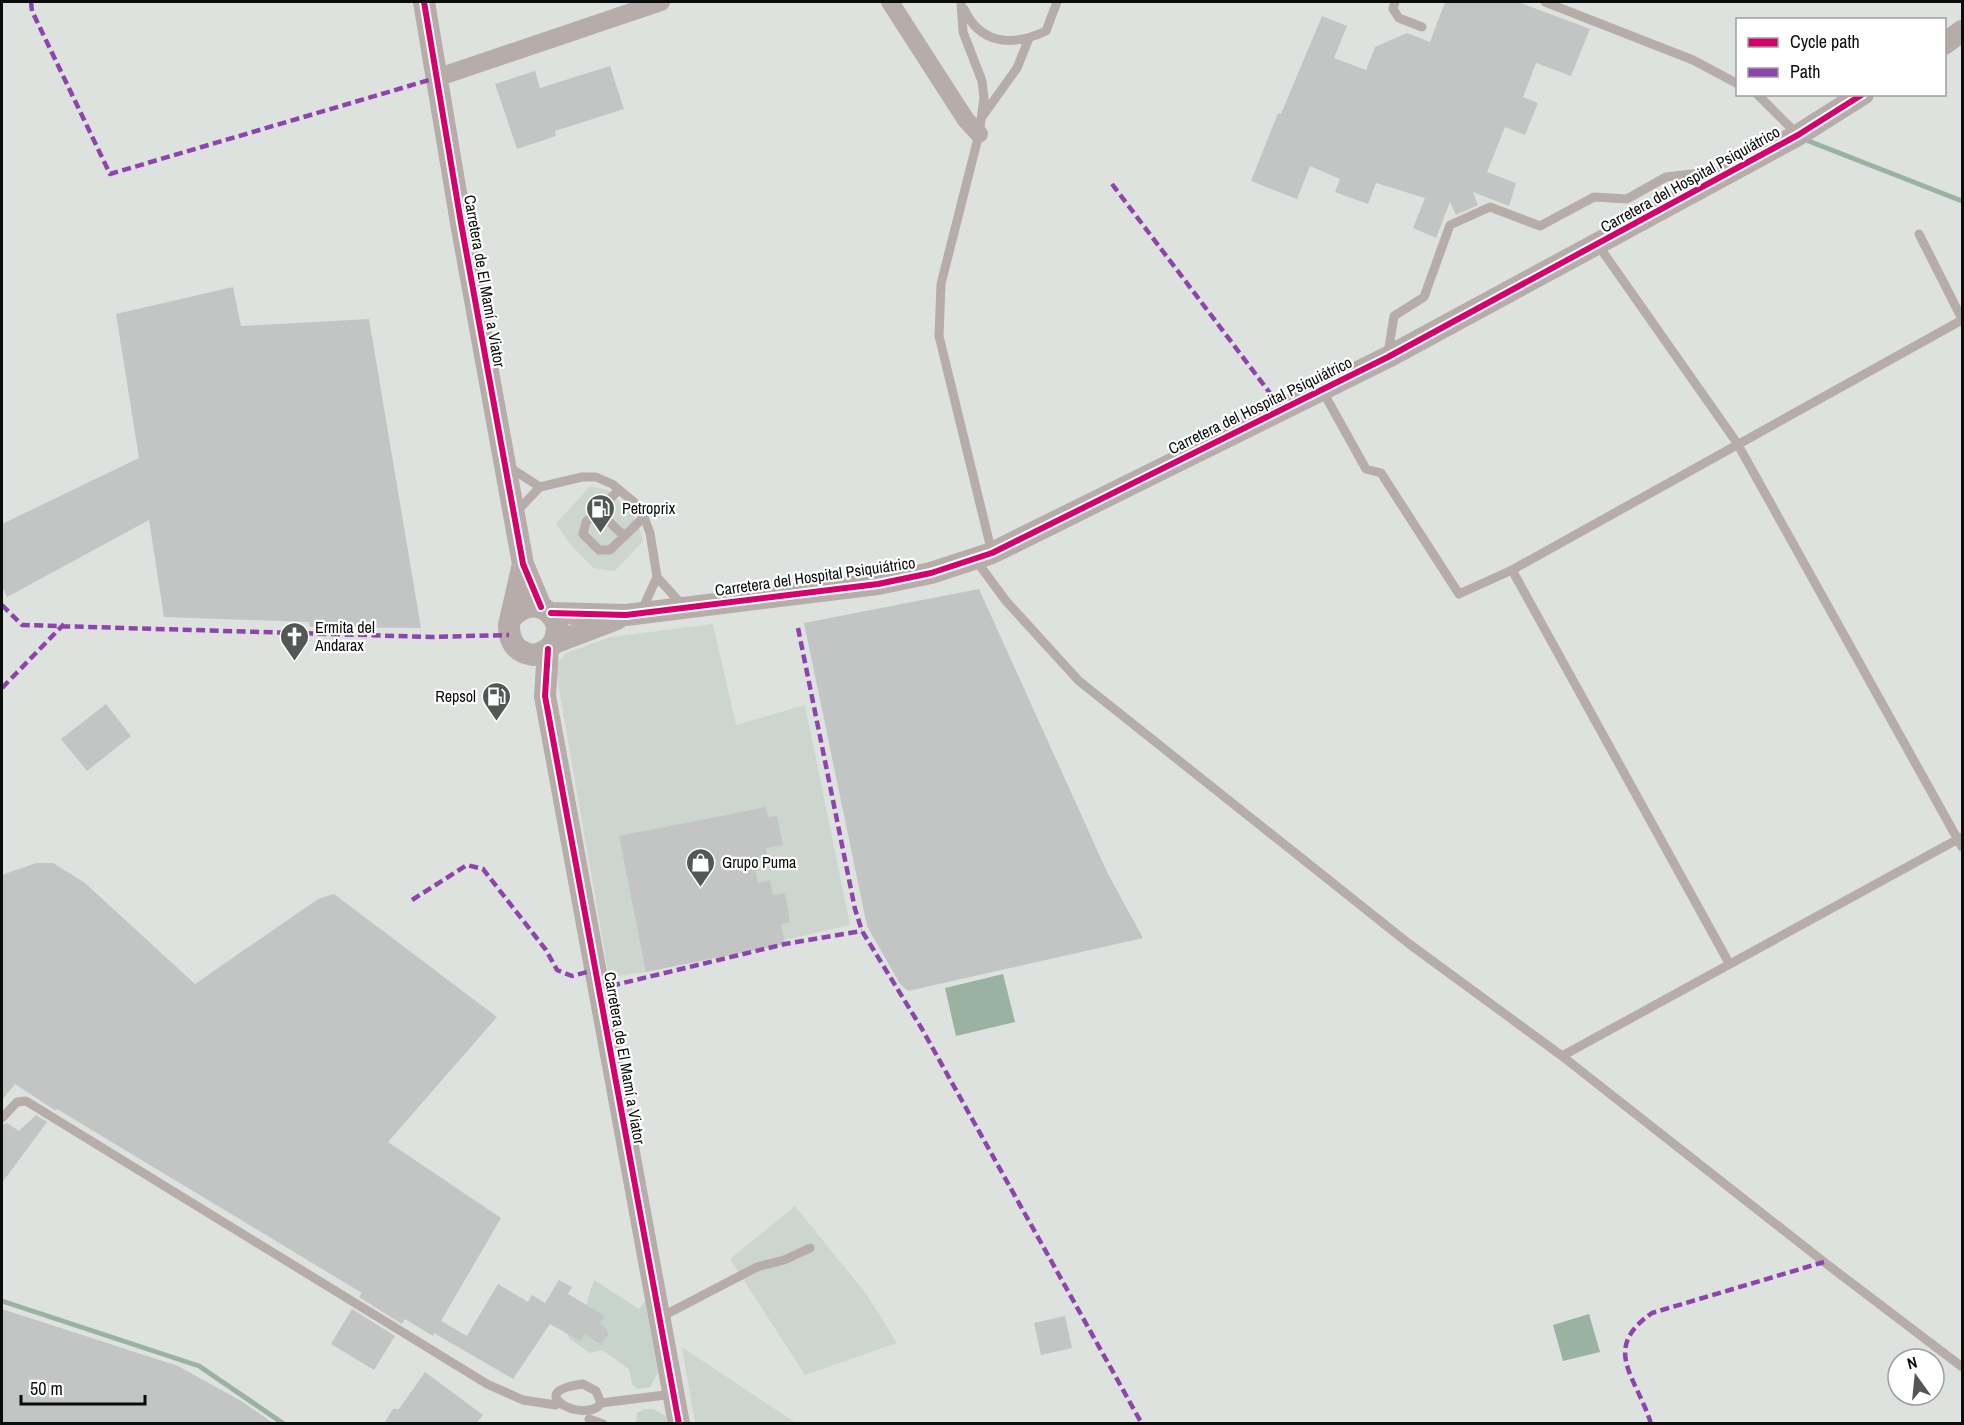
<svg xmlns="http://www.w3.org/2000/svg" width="1964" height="1425" viewBox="0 0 1964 1425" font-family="'Archivo Narrow',sans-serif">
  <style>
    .built { fill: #ccd6cf }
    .green { fill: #c7d4cb }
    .water { fill: #99b2a2 }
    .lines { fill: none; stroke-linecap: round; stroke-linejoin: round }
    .stream { stroke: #99b2a2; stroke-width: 5 }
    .building { fill: #c2c5c4 }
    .service { stroke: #b6aca9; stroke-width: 9 }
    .minor { stroke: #b6aca9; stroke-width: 18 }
    .tertiary { stroke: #b6aca9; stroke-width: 22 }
    .quiet { stroke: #8e44ad; stroke-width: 4.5; stroke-dasharray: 9 4.5; stroke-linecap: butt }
    .cycleway-casing { stroke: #fff; stroke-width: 10 }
    .cycleway { stroke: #d6006c; stroke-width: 6 }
    .labels { text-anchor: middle; stroke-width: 4.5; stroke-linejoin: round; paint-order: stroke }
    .street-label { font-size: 16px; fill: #0a0d0b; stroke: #fff }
    .poi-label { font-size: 16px; fill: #0a0d0b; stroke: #fff; text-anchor: start }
  </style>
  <rect width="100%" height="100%" fill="#dee2df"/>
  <path class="built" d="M590,486l18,4 29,30 6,21 -28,30 -22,-3 -23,-24 -14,-20z
    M713,624l23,101 69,-20 45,220 -204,47 -37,5 -54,-311 11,-13 45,-16z
    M795,1206l72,89 30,48 -92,32 -75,-116z
    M682,1347l114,76h-101z"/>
  <path class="green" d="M594,1280l45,29 6,-8 13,72 -8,14 -13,2 -5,-5 -3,-15 -27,-19 -12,3 -20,-14 -3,-5 19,-29z
    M644,1409h9l13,7 1,7h-31l1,-10z"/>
  <path class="water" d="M1003,974l12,48 -59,14 -11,-48z
    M1589,1314l11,38 -37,9 -10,-36z"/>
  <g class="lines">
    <path class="stream" d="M1806,140l156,61
      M2,1301l197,65 85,58"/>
  </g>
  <path class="building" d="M1445,2h73l72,27 -19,47 -35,-13 -13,34 15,6 -13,32 -20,-8 -18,45 29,11 -7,23 -36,-14 5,13 -22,10 -6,-13 -14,36 -23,-10 12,-30 -49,-15 -8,21 -33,-12 5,-13 -30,-13 -13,33 -46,-18 27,-68 3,1 41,-98 25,10 -13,32 32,12 9,-23 32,-14 23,9z
    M610,66l14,43 -69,22 1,5 -39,13 -22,-65 40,-13 5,17z
    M233,287l8,39 128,-7 52,309 -111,-1 -1,-5 -145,-5 -15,-97 -142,77 -5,-11v-62l137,-66 -23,-144z
    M979,589l129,285 35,64 -235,53 -8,-7 -33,-58 -63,-303z
    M106,704l25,32 -44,35 -26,-32z
    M766,807l2,10 9,-1 6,29 -17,3 1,7 -14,3 5,25 12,-3 3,15 12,-2 5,29 -9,2 4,20 -139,28 -27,-136z
    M36,863h17l32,20 110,101 123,-85 16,-5 163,123 -109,125 113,76 -60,103 26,15 31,-52 30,18 4,-7 13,8 14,-23 13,7 -4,7 37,22 -5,8 7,5 1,6 -7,10 -16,-11 -5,7 -30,-17 -37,55 -79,-46 -1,3 -28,-17 -3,5 -43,-27 3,-4 -305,-184 -1,2 -41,-27 -13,16v-225z
    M36,1115l11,7 -45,61v-58l5,-2 12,8z
    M2,1309l176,57 65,36 31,22h-272z
    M352,1309l43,27 -21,34 -43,-26z
    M1065,1316l7,32 -31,7 -7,-32z
    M425,1372l58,43 -7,9h-92l9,-15h6z"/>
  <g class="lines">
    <path class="service" d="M961,2l2,30 19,49 2,17 -5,36 -38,150 -2,52 53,217
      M1395,2l-2,7 6,9 23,9
      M1545,2l148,58 45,24
      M964,9c17,37 50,37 82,22l11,-29
      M1757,94l41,41
      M982,117l35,-49 12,-30
      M1919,234l43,85
      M1598,245l139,198 225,404
      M1388,354l6,-38 30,-19 26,-72 40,-18 50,19 54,-29 33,2 39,-22 52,-6
      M1322,390l44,79 15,4 78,121 53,-24 450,-250
      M509,467l31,20
      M619,490l-33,32 -3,12 16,16h11l34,-33
      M598,511l26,25
      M516,512l24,-25 42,-10h14l16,7 22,18 10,15 6,16 7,44 26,29
      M975,559l31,42 73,80 329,262 154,113 262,206 138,105
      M1512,570l217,393
      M642,610l15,-33
      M1562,1056l400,-219
      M2,1118l15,-16 9,-1 461,283 36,16 33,5
      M661,1317l96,-50 27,-7 26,-12
      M583,1384l13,7 5,12c-14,22 -82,-11 -18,-19z
      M601,1403l72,-9
      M589,1419l14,5"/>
    <path class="minor" d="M890,2l76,118 13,14
      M436,78l225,-76"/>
    <path class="tertiary" d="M424,2l37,221 62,341 18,43
      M1944,44l18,-13
      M551,613l75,2 252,-31 53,-11 61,-20 396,-196 410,-222 65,-41
      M512,617c16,-17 38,-13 45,9 0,17 -8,26 -24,29 -17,-3 -24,-13 -24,-30l14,-61
      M554,643l63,-24
      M548,649l-3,47 134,728"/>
    <path class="quiet" d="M31,2l1,9 78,163 326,-96
      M1112,184l170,225
      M2,605l20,20 409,12 78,-2
      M798,628l57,281 7,22 60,98 220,395
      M2,688l62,-64
      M412,900l55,-35 16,4 63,81 11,20 15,6 23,-6
      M598,989l187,-45 77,-13
      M1651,1424c-14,-47 -51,-75 1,-111l172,-51"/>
    <defs>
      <path id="cycleway" d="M424,2l37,221 62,341 18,43
        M551,613l75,2 252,-31 53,-11 61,-20 396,-196 410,-222 65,-41
        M548,649l-3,47 134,728"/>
    </defs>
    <use href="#cycleway" class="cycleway-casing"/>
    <use href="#cycleway" class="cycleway"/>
  </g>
  <defs>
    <symbol id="fuel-pin" viewBox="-11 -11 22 30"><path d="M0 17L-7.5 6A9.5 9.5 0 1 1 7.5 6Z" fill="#545855" stroke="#fff"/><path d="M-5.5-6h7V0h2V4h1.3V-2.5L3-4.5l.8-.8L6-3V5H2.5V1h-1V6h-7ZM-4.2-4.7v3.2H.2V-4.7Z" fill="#fff"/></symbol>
    <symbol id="church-pin" viewBox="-11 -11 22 30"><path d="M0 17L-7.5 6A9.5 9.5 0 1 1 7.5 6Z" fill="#545855" stroke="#fff"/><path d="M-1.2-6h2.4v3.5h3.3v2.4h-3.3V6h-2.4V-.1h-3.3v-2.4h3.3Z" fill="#fff"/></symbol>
    <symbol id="shop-pin" viewBox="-11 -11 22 30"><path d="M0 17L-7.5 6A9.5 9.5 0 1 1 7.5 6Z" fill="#545855" stroke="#fff"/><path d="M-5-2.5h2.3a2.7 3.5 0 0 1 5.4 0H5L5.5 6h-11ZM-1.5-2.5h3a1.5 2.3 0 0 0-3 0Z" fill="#fff"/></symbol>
  </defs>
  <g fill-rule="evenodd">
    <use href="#fuel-pin" x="584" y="492" width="33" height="45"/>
    <use href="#church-pin" x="278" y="620" width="33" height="45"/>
    <use href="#fuel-pin" x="480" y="680" width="33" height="45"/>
    <use href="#shop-pin" x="684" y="846" width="33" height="45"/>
  </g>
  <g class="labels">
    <g class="street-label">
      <text transform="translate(1690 179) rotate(-29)" y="6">Carretera del Hospital Psiquiátrico</text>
      <text transform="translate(485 281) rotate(80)" y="6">Carretera de El Mamí a Viator</text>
      <text transform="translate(1260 405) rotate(-26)" y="6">Carretera del Hospital Psiquiátrico</text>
      <text transform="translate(815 576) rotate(-8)" y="6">Carretera del Hospital Psiquiátrico</text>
      <text transform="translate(625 1058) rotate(80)" y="6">Carretera de El Mamí a Viator</text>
    </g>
    <g class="poi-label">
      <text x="622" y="514">Petroprix</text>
      <text x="315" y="633">Ermita del<tspan x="315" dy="18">Andarax</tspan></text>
      <text x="476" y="702" text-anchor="end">Repsol</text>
      <text x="722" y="868">Grupo Puma</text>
    </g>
  </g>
  <rect width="1964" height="1425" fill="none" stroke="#0a0d0b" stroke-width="6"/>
  <rect x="1736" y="18" width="210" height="78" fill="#ffffff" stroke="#9d9e9d" stroke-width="1.5"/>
  <rect x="1748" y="38" width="30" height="9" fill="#d6006c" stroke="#9d9e9d" stroke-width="1.5"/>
  <text x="1790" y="48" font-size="18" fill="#0a0d0b">Cycle path</text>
  <rect x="1748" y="68" width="30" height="9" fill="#8e44ad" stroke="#9d9e9d" stroke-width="1.5"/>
  <text x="1790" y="78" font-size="18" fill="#0a0d0b">Path</text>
  <g transform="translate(1916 1377) rotate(345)"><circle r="28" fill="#ffffff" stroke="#9d9e9d" stroke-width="1.5"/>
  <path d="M0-4.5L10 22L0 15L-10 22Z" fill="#545855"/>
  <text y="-9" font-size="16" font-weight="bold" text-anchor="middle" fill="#0a0d0b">N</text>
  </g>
  <path d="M21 1395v9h124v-9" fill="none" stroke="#0a0d0b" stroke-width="3"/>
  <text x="30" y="1395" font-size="18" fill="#0a0d0b" stroke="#ffffff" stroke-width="4.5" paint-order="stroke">50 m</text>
</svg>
